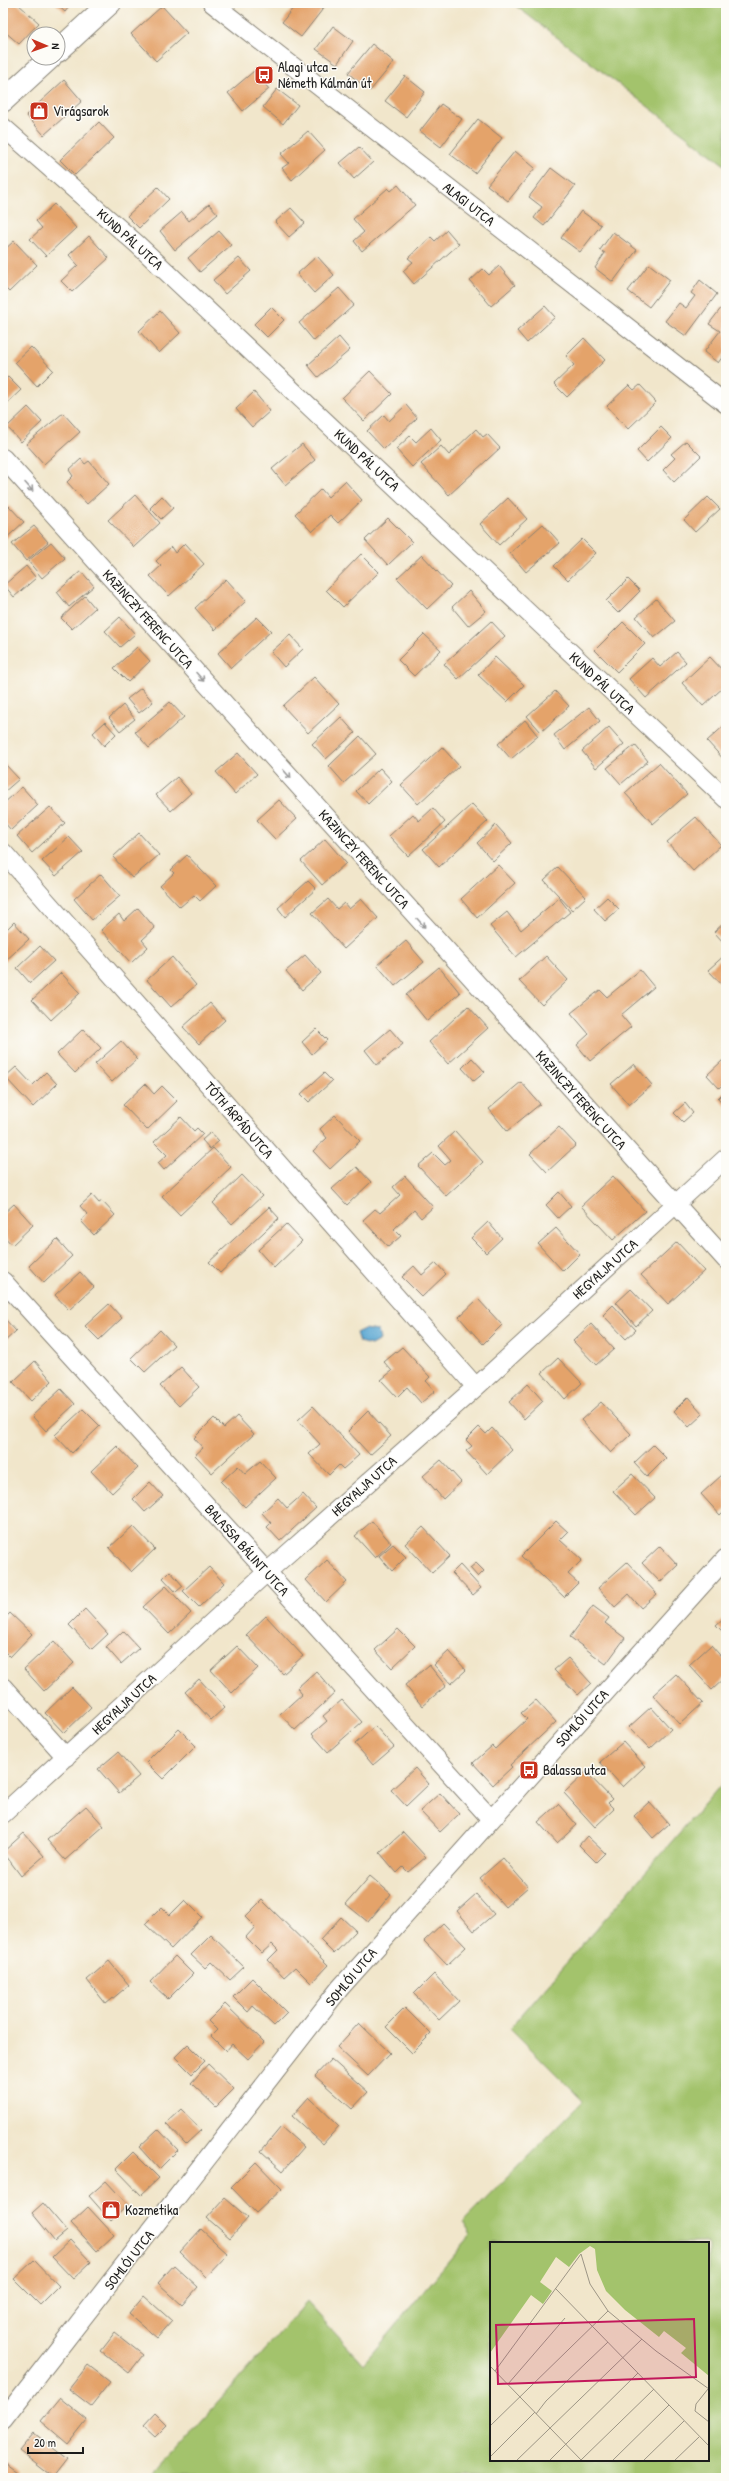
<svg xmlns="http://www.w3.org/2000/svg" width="729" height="2481" viewBox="0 0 729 2481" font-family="'Patrick Hand',sans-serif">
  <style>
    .green { fill: #a3c36c; stroke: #607044; fill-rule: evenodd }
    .water { fill: #59a6d2; stroke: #3a6177 }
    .building { fill: #e4a36b }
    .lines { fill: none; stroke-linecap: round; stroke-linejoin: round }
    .minor-casing { stroke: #868174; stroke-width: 20 }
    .tertiary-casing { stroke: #868174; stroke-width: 24 }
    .minor { stroke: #fff; stroke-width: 18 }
    .tertiary { stroke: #fff; stroke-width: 22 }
    .oneway { stroke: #999 }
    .labels { text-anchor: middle; stroke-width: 3; stroke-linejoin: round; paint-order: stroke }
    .poi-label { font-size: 14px; fill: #1c1c1c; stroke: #fdfcf7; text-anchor: start }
    .street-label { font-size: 14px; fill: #1c1c1c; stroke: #fdfcf7 }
    .inset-road { fill: none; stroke: #9c9585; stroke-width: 1 }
    .view { fill: #c2185b; fill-opacity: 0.15; stroke: #c2185b; stroke-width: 2 }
    .inset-edge { fill: none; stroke: #1c1c1c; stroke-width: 2 }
  </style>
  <rect width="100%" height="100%" fill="#fdfcf7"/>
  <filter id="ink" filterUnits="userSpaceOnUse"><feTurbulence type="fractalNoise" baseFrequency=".025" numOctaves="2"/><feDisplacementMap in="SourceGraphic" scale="8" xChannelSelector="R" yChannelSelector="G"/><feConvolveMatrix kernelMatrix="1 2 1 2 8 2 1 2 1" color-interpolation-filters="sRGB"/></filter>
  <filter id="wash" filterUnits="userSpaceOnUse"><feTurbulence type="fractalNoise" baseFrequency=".012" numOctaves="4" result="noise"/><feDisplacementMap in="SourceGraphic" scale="16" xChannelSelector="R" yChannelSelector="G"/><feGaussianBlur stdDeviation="0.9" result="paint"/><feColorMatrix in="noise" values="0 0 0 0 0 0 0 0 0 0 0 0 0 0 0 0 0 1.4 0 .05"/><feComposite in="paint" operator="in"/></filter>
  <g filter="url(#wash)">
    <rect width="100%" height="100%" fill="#f1e6cb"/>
    <path class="green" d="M512,3h214v163z
      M726,1779v699h-575l156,-176 56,62 108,-129 -8,-13 120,-121 -73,-73zM491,2243h217v217h-217z"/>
    <path class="water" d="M364,1329l14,2 2,9 -9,5 -12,-3 -3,-9z"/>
    <g id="blocks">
      <path class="building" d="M3,3h14l22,20 -20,21 -16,-14z
        M55,3h17l-7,9z
        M297,3h26l3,2 -25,32 -19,-15z
        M162,6l25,27 -31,28 -25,-27z
        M333,26l20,15 -16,23 -21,-15z
        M372,44l22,18 -24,29 -22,-18z
        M254,71l15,18 -26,22 -15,-18z
        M405,76l20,16 -19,25 -21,-16z
        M64,80l18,21 -38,34 -18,-20z
        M277,89l21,16 -15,19 -20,-17z
        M441,104l21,15 -21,28 -21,-16z
        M478,119l24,19 -27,35 -25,-19z
        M99,122l15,16 -39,37 -15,-15z
        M308,131l17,19 -33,30 -10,-12 7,-5 -8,-9z
        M359,147l14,15 -19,17 -14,-16z
        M515,151l20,17 -27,33 -21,-16z
        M551,168l24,18 -31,40 -10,-8 8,-11 -13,-10z
        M398,185l17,20 -53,46 -8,-10 10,-9 -11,-13 35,-31 3,3z
        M158,187l11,12 -30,29 -12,-12z
        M54,204l22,24 -30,28 -16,-17 12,-11 -6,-7z
        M209,204l9,10 -43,36 -15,-19 22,-19 7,9z
        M291,208l14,15 -16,14 -14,-15z
        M581,211l20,14 -21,27 -19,-14z
        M447,230l12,14 -45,40 -11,-13 10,-9 -5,-4 23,-21 4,4z
        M219,231l12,14 -31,27 -12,-14z
        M613,232l24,18 -24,32 -18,-14 10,-15 -5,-3z
        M89,236l20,22 -37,34 -11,-11 17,-16 -9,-10z
        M14,241l23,24 -28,27 -6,-6v-35z
        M317,256l17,19 -20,18 -17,-19z
        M239,258l12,13 -26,23 -12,-14z
        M649,264l21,16 -21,27 -21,-16z
        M499,266l16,19 -24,21 -21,-25 13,-12 6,6z
        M700,280l17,14 -31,42 -21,-15 14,-18 7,5 9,-12 -4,-3z
        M339,288l15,17 -40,36 -15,-18z
        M545,306l10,11 -28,26 -10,-12z
        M271,307l13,13 -17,17 -13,-13z
        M722,307l4,3v42l-8,11 -14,-11 16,-21 -11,-7z
        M160,311l20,22 -21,20 -20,-22z
        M339,337l11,13 -32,27 -10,-12z
        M584,338l21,22 -38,37 -13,-13 20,-19 -8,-9z
        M31,347l22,23 -16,16 -22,-24z
        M370,371l22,23 -28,27 -22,-23z
        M8,377l13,13 -18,17v-26z
        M629,385l5,5 6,-5 16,17 -28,27 -21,-23z
        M254,392l16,19 -18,16 -16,-18z
        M406,405l11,13 -33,31 -17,-18 17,-16 5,6z
        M28,407l14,15 -21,20 -14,-15z
        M63,413l17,19 -36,32 -18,-20z
        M661,427l11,11 -25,24 -10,-11z
        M431,428l10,12 -29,27 -16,-18 14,-13 6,6z
        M476,429l7,8 4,-3 13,14 -51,47 -28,-31 20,-18 8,9z
        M686,441l15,15 -27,26 -11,-12 12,-12 -4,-4z
        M302,444l13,16 -30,25 -13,-16z
        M81,459l4,5 4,-3 20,23 -22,20 -20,-22 6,-6 -4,-6z
        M345,481l17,19 -24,23 -8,-8 -18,17 -17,-18 26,-25 7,8z
        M135,495l25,28 -26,24 -26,-27z
        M162,496l11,12 -12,11 -11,-11z
        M708,497l12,12 -25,23 -11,-12z
        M508,498l19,21 -28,26 -19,-21z
        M9,506l15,16 -21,19v-29z
        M388,518l24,24 -24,23 -23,-25z
        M543,524l17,19 -34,29 -16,-19z
        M34,526l14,16 -22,19 -14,-17z
        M582,539l14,14 -28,27 -14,-14z
        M51,542l14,16 -23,20 -14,-17z
        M185,543l19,21 -35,32 -19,-20 11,-10 -5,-5 15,-14 4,6z
        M361,554l18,18 -36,35 -17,-17z
        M422,555l29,31 -24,23 -30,-31z
        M26,566l10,12 -22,19 -10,-12z
        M81,571l13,15 -25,21 -12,-15z
        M226,579l20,22 -31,29 -20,-22z
        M628,579l12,12 -22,22 -12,-12z
        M469,591l17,20 -18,15 -16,-19z
        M85,596l10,12 -23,21 -11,-11z
        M656,599l19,22 -21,17 -18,-21z
        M120,617l15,17 -15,13 -15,-16z
        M257,617l14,14 -40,37 -13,-15z
        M491,621l14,15 -47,43 -14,-15z
        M623,622l22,22 -28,28 -22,-22z
        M424,634l17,16 -27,26 -16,-16z
        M290,635l13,14 -19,18 -13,-15z
        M137,647l13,14 -22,21 -14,-14z
        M677,652l9,10 -40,36 -17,-19 23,-21 8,9z
        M495,657l29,28 -17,17 -29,-27z
        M710,657l16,17v11l-23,21 -21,-23z
        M314,677l25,27 -31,29 -25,-27z
        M141,688l12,14 -14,11 -12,-14z
        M555,691l14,15 -28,26 -14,-16z
        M170,702l14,15 -35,31 -14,-16z
        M123,705l12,14 -15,12 -11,-13z
        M589,707l11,14 -35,29 -11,-15z
        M341,717l14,16 -29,26 -14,-15z
        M525,720l13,16 -27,23 -13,-15z
        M105,722l11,12 -12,12 -11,-13z
        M726,724v38l-19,-21z
        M609,727l15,17 -28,24 -14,-17z
        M360,736l16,18 -32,29 -15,-17z
        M635,745l13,16 -27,23 -14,-16z
        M442,747l17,19 -41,38 -17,-19z
        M238,753l19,21 -22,20 -19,-22z
        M4,763l15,16 -16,14v-29z
        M659,763l28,31 -34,30 -28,-31z
        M380,768l12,13 -24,23 -12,-13z
        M177,777l14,16 -20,18 -15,-16z
        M22,787l16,18 -27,25 -8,-9v-17z
        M279,800l18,19 -22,20 -18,-19z
        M472,804l16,17 -49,46 -16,-18z
        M50,807l15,16 -33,30 -15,-17z
        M433,808l12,14 -37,34 -19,-20 24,-22 6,7z
        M696,817l25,28 -28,26 -26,-29z
        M496,825l16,18 -19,18 -16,-18z
        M139,833l20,22 -27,23 -19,-21z
        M69,837l14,15 -27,24 -14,-15z
        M325,839l21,24 -24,22 -21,-24z
        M187,855l29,31 -16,15 -6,-6 -14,12 -20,-21 14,-13 -3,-3z
        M498,865l17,18 -38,35 -16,-19z
        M558,867l28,30 -14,13 -28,-30z
        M101,874l19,22 -28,24 -18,-21z
        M308,881l8,8 -31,28 -7,-9z
        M607,897l12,12 -14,12 -11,-12z
        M559,898l11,14 -54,45 -26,-31 17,-14 14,18z
        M328,899l9,10 7,-6 5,6 12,-10 17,19 -34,31 -32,-36z
        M138,908l17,20 -13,12 6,7 -17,16 -30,-33 18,-16 5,7z
        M726,921v21l-2,1 -10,-11z
        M14,922l15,17 -26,24v-30z
        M406,941l18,21 -29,24 -18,-21z
        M40,946l14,15 -24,22 -13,-15z
        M726,954v35l-18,-19z
        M305,955l16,18 -19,17 -16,-19z
        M546,956l22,24 -26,25 -23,-24z
        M172,957l24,28 -25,22 -24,-27z
        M439,967l21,26 -33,28 -21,-26z
        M640,970l14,17 -33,28 10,12 -41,34 -13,-16 12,-11 -18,-21 29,-23 7,7z
        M61,973l19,20 -29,27 -19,-20z
        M210,1003l15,17 -26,24 -16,-17z
        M468,1006l20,22 -40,36 -19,-22z
        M83,1029l18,19 -26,25 -18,-19z
        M316,1029l11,11 -15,14 -10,-12z
        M390,1029l13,15 -26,21 -12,-15z
        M121,1041l16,18 -25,23 -17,-18z
        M472,1058l13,14 -11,9 -12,-13z
        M723,1060l3,3v18l-7,7 -12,-13z
        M634,1064l18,21 -23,20 -18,-21z
        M16,1067l17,18 13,-13 11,12 -24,23 -28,-30z
        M324,1073l8,8 -23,21 -8,-8z
        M521,1082l19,22 -33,27 -18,-22z
        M145,1084l9,10 8,-8 15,15 -30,29 -24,-25z
        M726,1090v17l-8,-9z
        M685,1103l8,10 -10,9 -9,-9z
        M335,1115l25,26 -30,28 -17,-18 14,-13 -7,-9z
        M181,1117l13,14 3,-3 6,6 -39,36 -6,-7 9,-8 -13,-13z
        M559,1127l17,18 -29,27 -17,-18z
        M455,1131l28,31 -37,34 -28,-30 15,-13 12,12 6,-5 -12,-14z
        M211,1132l8,9 -9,8 -8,-9z
        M213,1148l18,19 -51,48 -18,-19z
        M357,1167l14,15 -24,23 -15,-16z
        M242,1175l20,21 -30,28 -19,-21z
        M405,1176l28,31 -12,11 -7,-8 -20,19 7,7 -13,11 -25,-27 12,-11 5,4 20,-18 -7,-8z
        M613,1176l32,35 -32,29 -32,-34z
        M559,1192l12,14 -13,12 -12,-13z
        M92,1195l7,8 3,-2 13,14 -21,20 -13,-14 6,-7 -7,-8z
        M14,1204l19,21 -21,20 -9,-10v-21z
        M269,1207l10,11 -59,55 -11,-11z
        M488,1222l14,16 -16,15 -15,-15z
        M286,1224l16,17 -28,27 -16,-18z
        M556,1228l24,26 -17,17 -25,-27z
        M57,1239l15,17 -28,27 -15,-17z
        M677,1242l27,29 -36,33 -27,-29z
        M436,1263l10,11 -24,23 -20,-20 12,-11 8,9z
        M80,1272l14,15 -25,23 -14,-15z
        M631,1289l21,22 -16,15 -20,-23z
        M478,1299l24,26 -19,19 -24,-27z
        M109,1304l13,14 -23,22 -14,-14z
        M613,1305l23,25 -10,9 -23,-24z
        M3,1317l13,14 -13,12z
        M591,1324l23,25 -18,16 -23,-24z
        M160,1330l14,15 -29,27 -14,-14z
        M402,1347l28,30 -4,4 9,10 -14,12 -14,-16 -10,10 -16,-17 11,-9 -8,-9z
        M558,1358l24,25 -17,16 -23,-26z
        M35,1361l17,20 -21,20 -18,-19z
        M181,1367l18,20 -20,19 -19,-20z
        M528,1384l15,17 -19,18 -15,-17z
        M61,1389l14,15 -29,27 -14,-15z
        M688,1397l15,17 -14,13 -15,-16z
        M601,1402l30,32 -20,19 -30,-33z
        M313,1406l46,49 -16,14 -4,-4 -10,10 -20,-21 11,-10 -22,-24z
        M83,1409l17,17 -28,27 -17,-18z
        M368,1411l23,25 -21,19 -22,-24z
        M237,1416l17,18 -42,39 -17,-18 8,-7 -9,-10 20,-20 10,10z
        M479,1427l7,7 6,-6 20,22 -25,24 -21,-23 6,-5 -6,-6z
        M653,1445l13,13 -19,19 -13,-14z
        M117,1446l21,22 -26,25 -21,-22z
        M441,1460l20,22 -18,17 -20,-23z
        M260,1461l16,17 -31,29 -24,-25 17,-16 7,8z
        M632,1474l23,24 -19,17 -23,-24z
        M722,1475l4,4v30l-6,6 -19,-21z
        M150,1482l13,14 -18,16 -12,-13z
        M303,1494l13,14 -36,33 -13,-14 4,-4 -9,-10 16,-15 9,10z
        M372,1521l19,22 -16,15 -20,-22z
        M556,1521l12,11 -8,8 22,20 -14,14 10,9 -14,14 -43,-41z
        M133,1526l22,23 -24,23 -22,-24z
        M423,1527l27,29 -18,17 -27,-29z
        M393,1544l13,13 -14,14 -13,-15z
        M660,1546l18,19 -18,17 -18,-19z
        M327,1560l20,22 -21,20 -20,-22z
        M627,1562l30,32 -16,14 -12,-14 -14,13 -17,-19z
        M476,1563l8,8 -6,6 -8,-9z
        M460,1565l21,23 -8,7 -21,-22z
        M209,1567l15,16 -25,24 -16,-16z
        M170,1571l13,15 -7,6 -13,-14z
        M166,1586l25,27 -22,21 -26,-27z
        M593,1606l16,12 -4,5 20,15 -19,26 -36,-27z
        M85,1609l23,25 -16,15 -23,-24z
        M10,1613l22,21 -22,23 -7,-7v-30z
        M266,1616l37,40 -20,18 -37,-39z
        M726,1616v19l-10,-10z
        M398,1629l17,17 -23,22 -17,-18z
        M123,1631l16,17 -18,16 -15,-17z
        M54,1641l20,22 -30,28 -20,-22z
        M711,1645l15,17v15l-14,13 -23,-25z
        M237,1646l21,22 -26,25 -21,-23z
        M449,1651l17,19 -15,14 -17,-19z
        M568,1658l23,25 -13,12 -24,-25z
        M429,1665l17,21 -24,20 -17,-21z
        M316,1671l19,22 -40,37 -15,-16 22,-20 -5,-6z
        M676,1674l27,29 -23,21 -27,-29z
        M199,1679l26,28 -14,13 -26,-28z
        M72,1687l19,20 -27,26 -19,-20z
        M342,1700l20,22 -34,30 -16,-18 15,-13 -4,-5z
        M536,1700l20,22 -46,43 2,2 -19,18 -20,-22 19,-17 3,3 32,-30 -6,-6z
        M651,1707l20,22 -21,20 -21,-22z
        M375,1726l19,21 -21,18 -18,-21z
        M179,1729l17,17 -33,33 -17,-17z
        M623,1742l22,24 -22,21 -23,-25z
        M118,1752l21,24 -20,17 -21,-24z
        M415,1768l14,16 -23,22 -15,-16z
        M586,1772l26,27 -4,4 6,6 -19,18 -31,-34z
        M440,1793l19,21 -19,18 -20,-21z
        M649,1802l20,22 -16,14 -19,-22z
        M558,1804l19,21 -20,18 -19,-21z
        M86,1806l18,20 -39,34 -18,-20z
        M403,1832l23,25 -18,15 -5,-5 -6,6 -17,-20z
        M24,1833l20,23 -23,20 -18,-24z
        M587,1836l18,17 -9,9 -17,-17z
        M503,1858l25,29 -23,20 -25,-29z
        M370,1876l21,18 -23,28 -22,-18z
        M476,1894l18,20 -20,17 -17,-20z
        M185,1900l17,17 -31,32 -26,-25 17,-17 8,8z
        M262,1900l66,65 -17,18 -16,-16 -11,10 -16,-17 10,-10 -6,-6 -10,9 -16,-16 9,-10 -10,-10z
        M341,1917l15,14 -22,23 -14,-14z
        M443,1923l23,24 -19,18 -23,-24z
        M211,1935l33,32 -14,13 -19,-18 -6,6 -14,-13z
        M175,1956l18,18 -25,25 -18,-17z
        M109,1961l20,24 -23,19 -19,-24z
        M434,1974l25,27 -20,19 -25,-26z
        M252,1978l35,35 -13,13 -21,-20 -5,6 -15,-15z
        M225,2004l39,38 -16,17 -16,-15 -6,7 -15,-15 6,-6 -9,-9z
        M405,2008l26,26 -19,19 -26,-26z
        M359,2023l31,30 -22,23 -31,-29z
        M188,2044l17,17 -13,13 -17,-17z
        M331,2059l37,33 -16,17 -37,-33z
        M208,2064l26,25 -18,18 -25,-24z
        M309,2097l30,29 -16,18 -31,-28z
        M181,2109l20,21 -15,14 -20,-21z
        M281,2127l23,20 -21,24 -22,-20z
        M158,2129l20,21 -19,19 -20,-22z
        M133,2152l26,26 -18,17 -25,-26z
        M256,2162l26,27 -26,24 -25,-26z
        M106,2181l22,24 -17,16 -22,-25z
        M225,2198l23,20 -18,20 -23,-20z
        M43,2203l24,28 -12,10 -23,-28z
        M88,2207l26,28 -17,16 -26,-28z
        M201,2229l27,25 -22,23 -26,-25z
        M70,2240l21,22 -18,17 -21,-22z
        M34,2260l25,26 -19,19 -26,-26z
        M174,2265l24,22 -16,18 -24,-22z
        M144,2296l28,25 -15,17 -28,-24z
        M115,2333l28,22 -14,18 -28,-22z
        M88,2365l22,17 -19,24 -22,-17z
        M60,2398l27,22 -19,24 -27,-23z
        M155,2413l12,12 -12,12 -12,-11z
        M34,2433l33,26 -14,18 -34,-26z
        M4,2462l15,11 -3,5h-13z"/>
    </g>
  </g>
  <g filter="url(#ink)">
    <use href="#blocks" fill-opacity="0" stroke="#868174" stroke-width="1"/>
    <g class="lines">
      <defs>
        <path id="minor" d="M212,3l514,401
          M3,127l134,117 589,555
          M3,458l723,802
          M3,852l473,535
          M3,1281l488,538
          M3,1687l63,70
          M3,1814l264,-242 209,-185 250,-229
          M3,2420l337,-432 386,-430"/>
        <path id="tertiary" d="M58,51l52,-48
          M3,101l47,-43"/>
      </defs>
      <use href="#minor" class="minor-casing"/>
      <use href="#tertiary" class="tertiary-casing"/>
      <use href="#minor" class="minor"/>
      <use href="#tertiary" class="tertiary"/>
    </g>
    <defs><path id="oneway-shaft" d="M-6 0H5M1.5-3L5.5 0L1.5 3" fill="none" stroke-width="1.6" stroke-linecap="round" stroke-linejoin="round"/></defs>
    <g class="oneway">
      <use href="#oneway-shaft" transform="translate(29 487) rotate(48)"/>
      <use href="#oneway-shaft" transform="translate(200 677) rotate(48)"/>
      <use href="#oneway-shaft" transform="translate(287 774) rotate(48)"/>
      <use href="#oneway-shaft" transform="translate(421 923) rotate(48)"/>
    </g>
  </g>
  <defs>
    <symbol id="bus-square" viewBox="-11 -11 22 22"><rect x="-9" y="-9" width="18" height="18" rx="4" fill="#c8321e" stroke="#fdfcf7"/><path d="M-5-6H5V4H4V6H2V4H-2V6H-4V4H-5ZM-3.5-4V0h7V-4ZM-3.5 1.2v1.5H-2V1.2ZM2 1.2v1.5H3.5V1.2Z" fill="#fff"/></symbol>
    <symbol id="shop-square" viewBox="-11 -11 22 22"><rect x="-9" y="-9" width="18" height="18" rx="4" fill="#c8321e" stroke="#fdfcf7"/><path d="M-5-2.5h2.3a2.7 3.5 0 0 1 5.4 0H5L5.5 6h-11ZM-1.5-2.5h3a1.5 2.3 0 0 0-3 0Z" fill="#fff"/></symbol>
  </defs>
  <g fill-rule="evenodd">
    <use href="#bus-square" x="253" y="64" width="22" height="22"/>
    <use href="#shop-square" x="28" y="100" width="22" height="22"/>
    <use href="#bus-square" x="518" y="1759" width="22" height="22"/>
    <use href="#shop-square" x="100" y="2199" width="22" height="22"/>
  </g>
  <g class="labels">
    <g class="poi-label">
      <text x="278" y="72">Alagi utca -<tspan x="278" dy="16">Németh Kálmán út</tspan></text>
      <text x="53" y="116">Virágsarok</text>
      <text x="543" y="1775">Balassa utca</text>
      <text x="125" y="2215">Kozmetika</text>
    </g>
    <g class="street-label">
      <text transform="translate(469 204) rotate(38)" y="5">ALAGI UTCA</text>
      <text transform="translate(130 239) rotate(42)" y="5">KUND PÁL UTCA</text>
      <text transform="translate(367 460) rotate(43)" y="5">KUND PÁL UTCA</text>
      <text transform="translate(148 619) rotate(48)" y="5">KAZINCZY FERENC UTCA</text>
      <text transform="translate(602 683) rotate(43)" y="5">KUND PÁL UTCA</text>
      <text transform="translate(364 859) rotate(48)" y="5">KAZINCZY FERENC UTCA</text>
      <text transform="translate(581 1100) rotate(48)" y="5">KAZINCZY FERENC UTCA</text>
      <text transform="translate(239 1120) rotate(49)" y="5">TÓTH ÁRPÁD UTCA</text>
      <text transform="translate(605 1269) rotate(-42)" y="5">HEGYALJA UTCA</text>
      <text transform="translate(364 1486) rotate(-42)" y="5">HEGYALJA UTCA</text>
      <text transform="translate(247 1550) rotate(48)" y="5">BALASSA BÁLINT UTCA</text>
      <text transform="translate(124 1704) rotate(-43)" y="5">HEGYALJA UTCA</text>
      <text transform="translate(582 1718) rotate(-48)" y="5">SOMLÓI UTCA</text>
      <text transform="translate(351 1977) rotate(-50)" y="5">SOMLÓI UTCA</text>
      <text transform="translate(129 2260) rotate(-52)" y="5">SOMLÓI UTCA</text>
    </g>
  </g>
  <g transform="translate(490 2242)">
    <rect width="219" height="219" fill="#f1e6cb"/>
    <path d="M0,0h219v134l-28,-23 5,-5 -22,-17 -5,6 -34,-27 -19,-19 -9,-21 -2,-21 -5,-3 -11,8 -10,13 -13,-10 -16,25 12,9 -9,13 -12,-9 -41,58z" fill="#a3c36c"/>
    <path class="inset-road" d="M65,46l154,158M0,124l92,95M5,129l86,-117 9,30 18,27 48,40 53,38M18,142l57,-66M218,147l-12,15 -1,7 14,11M46,172l10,-13 62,-59M0,184l118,-115M76,202l72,-71M0,215l45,-45M91,218l73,-71M26,219l126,-122M59,219l17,-17M122,219l57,-56M153,219l41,-40M184,219l25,-24"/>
    <path class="view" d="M204,77l2,58 -198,7 -2,-59z"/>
    <rect width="219" height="219" class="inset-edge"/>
  </g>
  <rect width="729" height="2481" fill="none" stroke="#fdfcf7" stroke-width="16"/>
  <g transform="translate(46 46) rotate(92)"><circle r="19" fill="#fdfcf7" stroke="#a3a29f"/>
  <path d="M0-3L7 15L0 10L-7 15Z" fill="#c8321e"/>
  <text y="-6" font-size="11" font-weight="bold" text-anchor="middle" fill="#1c1c1c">N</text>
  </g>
  <path d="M28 2447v6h55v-6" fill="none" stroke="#1c1c1c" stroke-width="2"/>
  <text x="34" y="2447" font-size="12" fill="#1c1c1c" stroke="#fdfcf7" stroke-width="3" paint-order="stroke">20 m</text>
</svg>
